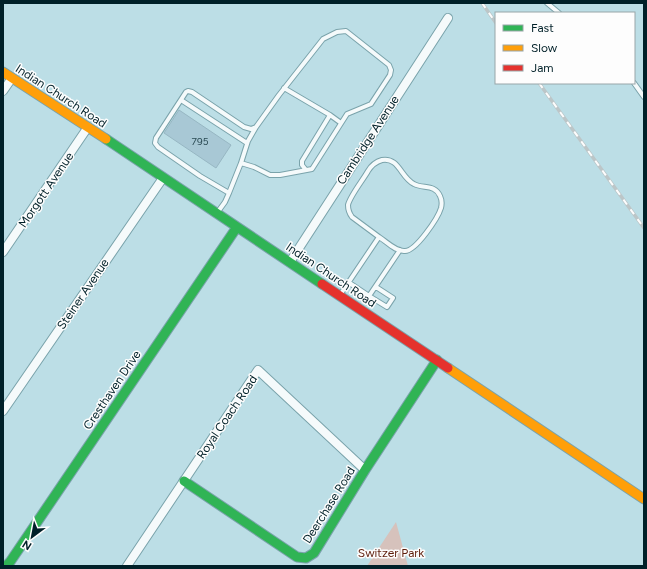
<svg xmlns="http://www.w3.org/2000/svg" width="647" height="569" viewBox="0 0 647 569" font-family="Figtree,sans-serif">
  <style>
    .green { fill: #d6c2bc }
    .building { fill: #a8c8d5; stroke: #97b7c3 }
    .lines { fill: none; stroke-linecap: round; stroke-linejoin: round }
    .lane-casing { stroke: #7aa3ab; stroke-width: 6 }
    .street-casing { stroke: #7aa3ab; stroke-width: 10 }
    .fast-casing { stroke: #7aa3ab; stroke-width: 11 }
    .slow-casing { stroke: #7aa3ab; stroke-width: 11 }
    .jam-casing { stroke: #7aa3ab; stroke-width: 11 }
    .lane { stroke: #f5fafb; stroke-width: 4 }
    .street { stroke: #f5fafb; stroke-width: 8 }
    .fast { stroke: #30b455; stroke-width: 9 }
    .slow { stroke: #ff9f0a; stroke-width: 9 }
    .jam { stroke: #e5322d; stroke-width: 9 }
    .rail-casing { stroke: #bcc6c8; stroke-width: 3.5 }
    .rail { stroke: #fdfdfd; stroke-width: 2; stroke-dasharray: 6; stroke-linecap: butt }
    .labels { text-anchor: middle; stroke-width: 3; stroke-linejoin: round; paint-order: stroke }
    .number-label { font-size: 10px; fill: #2c4c55 }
    .street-label { font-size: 12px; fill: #002028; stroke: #fdfdfd }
    .park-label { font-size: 12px; fill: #5e1d0b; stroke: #fdfdfd }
  </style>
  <rect width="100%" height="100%" fill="#bcdee6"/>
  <path class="green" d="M396,522l12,44h-41z"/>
  <path class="building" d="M179,110l52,35 -15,23 -52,-35z"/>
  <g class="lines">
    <defs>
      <path id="lane" d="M547,3l12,10
        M634,83l10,14
        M284,88l46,27 -28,46v4l4,5
        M181,100l66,43
        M330,115l11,8
        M241,163l7,-22 8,-14
        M217,213l8,-11 4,-9 -29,-17 -42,-29 -3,-4 1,-5 30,-46 2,-1 4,1 52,35 7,2 5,-2 23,-32 44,-56 14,-7 9,-1 43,34 2,5 -1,5 -19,29 -24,10 -35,55 -32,6h-10l-16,-8 -13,-4 -12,30
        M348,282l21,14 31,-46
        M340,295l39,-58 -27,-20c-3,-4 -4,-8 -4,-12 2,-9 15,-25 20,-34 3,-5 7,-9 14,-11 17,-3 19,18 32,24 9,5 21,0 26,12 2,4 2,8 1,12 -3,10 -25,43 -36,43 -9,1 -18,-9 -26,-14
        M369,296l18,11 6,-9 -17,-11"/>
      <path id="street" d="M3,91l9,-13
        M3,252l85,-125
        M290,262l158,-244
        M3,411l160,-233
        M127,566l131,-196 107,100"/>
      <path id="fast" d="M106,139l216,145
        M184,481l113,76 9,1 8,-5 51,-83 72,-110
        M6,566l4,-4 227,-335"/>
      <path id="slow" d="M3,72l103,67
        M448,368l196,131"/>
      <path id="jam" d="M322,284l126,84"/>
    </defs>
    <use href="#lane" class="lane-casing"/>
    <use href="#street" class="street-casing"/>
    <use href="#fast" class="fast-casing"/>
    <use href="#slow" class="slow-casing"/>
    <use href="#jam" class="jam-casing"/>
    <use href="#lane" class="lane"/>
    <use href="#street" class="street"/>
    <use href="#fast" class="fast"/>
    <use href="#slow" class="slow"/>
    <use href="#jam" class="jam"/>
    <defs>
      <path id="rail" d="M482,3l14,20
        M539,83l105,145"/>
    </defs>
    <use href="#rail" class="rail-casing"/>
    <use href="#rail" class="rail"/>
  </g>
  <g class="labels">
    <g class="number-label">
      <text x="200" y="145">795</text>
    </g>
    <g class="street-label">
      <text transform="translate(61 96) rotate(33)" y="4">Indian Church Road</text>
      <text transform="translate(368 140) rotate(-57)" y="4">Cambridge Avenue</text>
      <text transform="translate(46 190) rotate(-56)" y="4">Morgott Avenue</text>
      <text transform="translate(331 275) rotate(34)" y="4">Indian Church Road</text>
      <text transform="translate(83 294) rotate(-56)" y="4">Steiner Avenue</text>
      <text transform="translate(112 390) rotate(-56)" y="4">Cresthaven Drive</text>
      <text transform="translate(227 417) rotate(-56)" y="4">Royal Coach Road</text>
      <text transform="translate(329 505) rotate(-58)" y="4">Deerchase Road</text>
    </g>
    <g class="park-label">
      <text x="391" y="557">Switzer Park</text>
    </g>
  </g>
  <rect width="647" height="569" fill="none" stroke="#002028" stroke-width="8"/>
  <rect x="495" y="12" width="140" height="72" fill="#fdfdfd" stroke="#98a5a8"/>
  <rect x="503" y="25" width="20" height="6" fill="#30b455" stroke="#98a5a8"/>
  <text x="531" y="32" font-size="12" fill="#002028">Fast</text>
  <rect x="503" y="45" width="20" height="6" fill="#ff9f0a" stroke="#98a5a8"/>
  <text x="531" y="52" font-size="12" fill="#002028">Slow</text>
  <rect x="503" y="65" width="20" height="6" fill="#e5322d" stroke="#98a5a8"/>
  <text x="531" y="72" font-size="12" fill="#002028">Jam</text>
  <g transform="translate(32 537) rotate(212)" stroke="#fdfdfd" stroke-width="3" paint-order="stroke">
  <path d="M0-3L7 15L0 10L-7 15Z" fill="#002028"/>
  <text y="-6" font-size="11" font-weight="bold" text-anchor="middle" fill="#002028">N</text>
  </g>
</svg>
